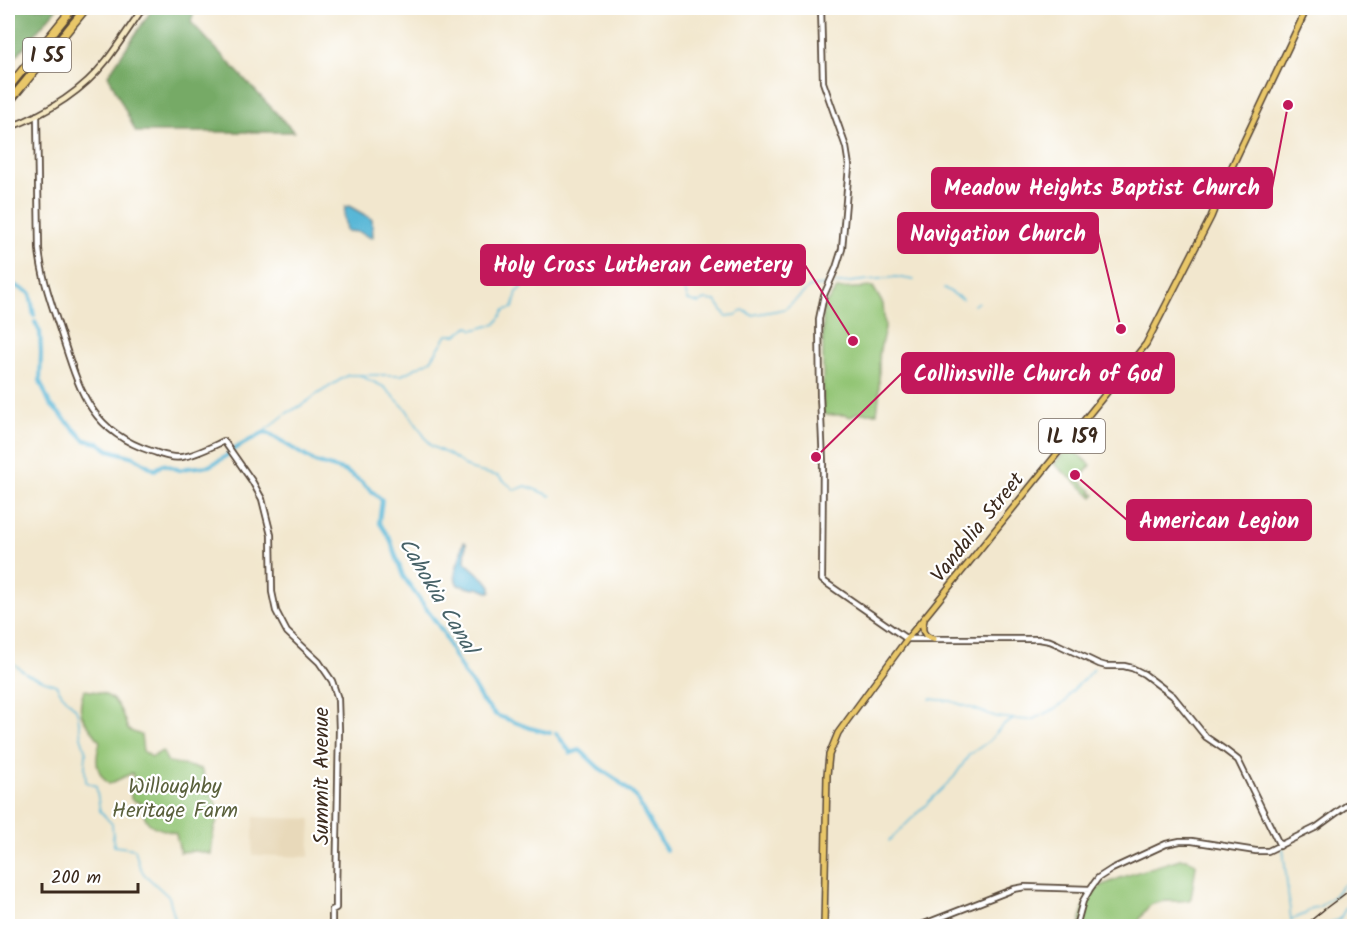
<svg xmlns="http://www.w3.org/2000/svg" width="1362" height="934" viewBox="0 0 1362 934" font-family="Kalam,sans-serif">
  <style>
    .built { fill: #e8d9ba }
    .green { fill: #93c575; stroke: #67784a; stroke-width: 1.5 }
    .forest { fill: #76aa66; stroke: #586a42; stroke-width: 1.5 }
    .water { fill: #58b7d7; stroke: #4a707a; stroke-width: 1.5 }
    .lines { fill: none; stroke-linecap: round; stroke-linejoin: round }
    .stream { stroke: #58b7d7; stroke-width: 1.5 }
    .canal { stroke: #58b7d7; stroke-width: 4 }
    .tertiary-casing { stroke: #564638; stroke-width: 8 }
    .secondary-casing { stroke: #564638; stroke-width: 8 }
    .primary-casing { stroke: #564638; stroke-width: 8 }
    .motorway-casing { stroke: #564638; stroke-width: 10 }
    .tertiary { stroke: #fff; stroke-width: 4.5 }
    .secondary { stroke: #f6e9c3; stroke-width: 4.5 }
    .primary { stroke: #e9c769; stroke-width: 5 }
    .motorway { stroke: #e9c769; stroke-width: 7 }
    .rail { stroke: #3b2a1e; stroke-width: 1.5 }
    .labels { text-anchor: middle; stroke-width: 4.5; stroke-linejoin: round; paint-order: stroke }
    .shield { fill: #fff; stroke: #766a62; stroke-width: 1.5 }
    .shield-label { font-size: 20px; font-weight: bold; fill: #3b2a1e }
    .street-label { font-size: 21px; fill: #3b2a1e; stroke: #fff }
    .park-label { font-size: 21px; fill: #5a603c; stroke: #fff }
    .water-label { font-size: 22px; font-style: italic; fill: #476268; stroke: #fff }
    .leader { fill: none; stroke: #c2185b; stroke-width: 2 }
    .callout-dot { fill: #c2185b; stroke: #fff; stroke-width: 2 }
    .callout { fill: #c2185b; stroke: #c2185b; stroke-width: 2 }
    .callout-label { font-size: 22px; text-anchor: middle; font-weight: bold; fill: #fff }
  </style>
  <rect width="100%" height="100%" fill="#fff"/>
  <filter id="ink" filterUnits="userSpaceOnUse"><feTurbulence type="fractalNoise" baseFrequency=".0167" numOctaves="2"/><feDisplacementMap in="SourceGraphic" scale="12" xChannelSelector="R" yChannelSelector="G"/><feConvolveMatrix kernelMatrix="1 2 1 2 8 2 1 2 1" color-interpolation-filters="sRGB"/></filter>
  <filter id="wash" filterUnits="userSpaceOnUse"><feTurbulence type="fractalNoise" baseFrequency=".008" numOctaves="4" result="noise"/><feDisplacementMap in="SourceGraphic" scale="24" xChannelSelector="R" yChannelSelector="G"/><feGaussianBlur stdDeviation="1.35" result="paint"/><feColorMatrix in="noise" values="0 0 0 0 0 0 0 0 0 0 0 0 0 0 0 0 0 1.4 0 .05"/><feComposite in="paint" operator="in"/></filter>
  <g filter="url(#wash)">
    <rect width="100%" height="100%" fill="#f2e7ce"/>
    <path class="built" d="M254,817l57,2 -2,38 -57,-2z"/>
    <path class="green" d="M873,287l10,17 2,24 -6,26v44l-2,15h-21l-5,4 -6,-2h-19l-3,-4v-104l14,-18z
      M1069,447l22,18 -12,15 13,11 -1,1 4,3 -2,2 -39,-33z
      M84,690c29,2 36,13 44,40l13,5 2,16 9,6 10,-6 6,11 33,7 19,45 -6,15 -3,25 -15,-3 -16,1 -4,-18c-21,-8 -32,-5 -34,-30l-11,-5v-10l3,-4v-5l-2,-7 -23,11c-14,-12 -14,-25 -9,-42 -13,-21 -26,-24 -16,-52z
      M1180,859h7l7,3 2,3 -5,33 -2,2c-28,4 -39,-7 -52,26h-57c1,-10 3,-22 9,-31 10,-14 73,-30 91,-36z"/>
    <path class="forest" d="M8,8h49l-49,58z
      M153,8h42l-4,14 103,110h-158l-28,-57z"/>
    <path class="water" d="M349,206l23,13 1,18 -2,1 -12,-6 -13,-1 -2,-14 1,-10z
      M464,542l2,1 -1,19 24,21 2,4v5h-3l-10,-4 -4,1 -16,-4c-6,-9 -1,-19 2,-28 2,-6 1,-10 4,-15z"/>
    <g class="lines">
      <path class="stream" d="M8,9v-1
        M832,284l64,-7 18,3
        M944,288l18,11
        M974,305l4,-3
        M359,375l25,12 22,22 25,37 17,8 24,16 26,6 17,14 11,-4 25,10
        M258,436l29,-23 15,-8 17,-12 29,-18h54l29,-15 16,-25h10l4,-4 8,-5 4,4 23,-6 9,-14 8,-2 4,-16 10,-11 15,-7 10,6 5,-7 15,-3 27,-8 9,7 16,-11h9l9,11 4,-6c22,10 36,11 42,37l11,3 6,-3 11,1 10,15 10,-1 7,-5 9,5 33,-6 25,-22 15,-2
        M8,659l20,16 28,10 6,9 14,15 2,6 3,22 5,15 -1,16 1,14 10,4 4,25 12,13 2,22 21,3 4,16 5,9 25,23 8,29
        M930,699l21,2 46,16 17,2
        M1260,796l21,46
        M889,841l65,-64 15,-22 20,-14 13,-15 12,-7 17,1 24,-11 11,-8 4,-8 24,-24
        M1283,848l8,72 14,-6 7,-6 7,-1 16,-12 6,-8 13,-9
        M1319,926l20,-6 7,-12 8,-5"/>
      <path class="canal" d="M8,272l2,11 20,10 4,23
        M35,322l5,10 1,21 -1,28 10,23 35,36 14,3 10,7 25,7 21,13 8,-6 17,6 7,-2 22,-2 13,-7 14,-11 27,-15h5l47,29 30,9 14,9 23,20 -3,22 11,17 13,37 40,56 9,20 13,23 8,10 9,16 14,14 34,13 20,5
        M556,733l15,20 9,-3 19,18 18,12 19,17 11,21 19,32"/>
    </g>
  </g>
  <g filter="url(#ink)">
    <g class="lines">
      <defs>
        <path id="tertiary" d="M821,8l2,74 23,65 3,19 -7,83 -6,19 -12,27 -5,24 1,76 3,68 -1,117 85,59h132l11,2 7,3 42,20 7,2h18l8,2 12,6 29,22 33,41 19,13 13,10 42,86
          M37,115l2,134c3,30 13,56 22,84 18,55 28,98 90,118 10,3 20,8 31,6 14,-2 29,-10 42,-16l28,40 10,18 9,36 1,57 4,19 11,21 32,30 13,19 6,18 1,31 -3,164v14l-4,2v16
          M919,926l95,-37 11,-2 65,2
          M1070,926l7,-3 6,-22 7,-12 8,-11 14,-9 54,-25 14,-3h12l64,10h12l49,-24 37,-27"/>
        <path id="secondary" d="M8,128c37,-14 73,-35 98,-67 13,-17 25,-36 37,-53"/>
        <path id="primary" d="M924,620c-3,10 -1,16 9,19
          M824,926l3,-151 2,-20 9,-22 69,-94 239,-295 65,-127 17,-42 79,-167"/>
        <path id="motorway" d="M8,88l65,-80
          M8,103l78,-95"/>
      </defs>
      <use href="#tertiary" class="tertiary-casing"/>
      <use href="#secondary" class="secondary-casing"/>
      <use href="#primary" class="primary-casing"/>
      <use href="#motorway" class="motorway-casing"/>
      <use href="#tertiary" class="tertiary"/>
      <use href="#secondary" class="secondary"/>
      <use href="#primary" class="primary"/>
      <use href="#motorway" class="motorway"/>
      <path class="rail" d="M1304,926l22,-18 28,-21"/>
    </g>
  </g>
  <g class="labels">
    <g class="shield">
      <rect x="23" y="38" width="48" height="34" rx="4.5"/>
      <rect x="1039" y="419" width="66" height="34" rx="4.5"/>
    </g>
    <g class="shield-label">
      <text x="47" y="62">I 55</text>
      <text x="1072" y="443">IL 159</text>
    </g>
    <g class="street-label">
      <text transform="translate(977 527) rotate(-51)" y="7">Vandalia Street</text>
      <text transform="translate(321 776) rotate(-90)" y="7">Summit Avenue</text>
    </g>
    <g class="park-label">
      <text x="175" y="793">Willoughby<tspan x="175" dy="24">Heritage Farm</tspan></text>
    </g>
    <g class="water-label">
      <text transform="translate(439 595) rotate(59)" y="8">Cahokia Canal</text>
    </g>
  </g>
  <path class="leader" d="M1288 105L1272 188M1121 329L1098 233M853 341L805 265M816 457L902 373M1075 475L1127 520"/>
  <g class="callout-dot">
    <circle cx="1288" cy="105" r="6"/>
    <circle cx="1121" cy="329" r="6"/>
    <circle cx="853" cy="341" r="6"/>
    <circle cx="816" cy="457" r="6"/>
    <circle cx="1075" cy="475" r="6"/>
  </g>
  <g class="callout">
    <rect x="932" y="168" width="340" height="40" rx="6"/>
    <rect x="898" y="213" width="200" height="40" rx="6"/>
    <rect x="481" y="245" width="324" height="40" rx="6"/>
    <rect x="902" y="353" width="272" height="40" rx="6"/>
    <rect x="1127" y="500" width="184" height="40" rx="6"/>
  </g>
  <g class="callout-label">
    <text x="1102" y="195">Meadow Heights Baptist Church</text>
    <text x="998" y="241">Navigation Church</text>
    <text x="643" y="272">Holy Cross Lutheran Cemetery</text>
    <text x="1038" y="381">Collinsville Church of God</text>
    <text x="1219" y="528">American Legion</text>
  </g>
  <rect width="1362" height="934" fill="none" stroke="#fff" stroke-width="30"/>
  <path d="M42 883v9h96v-9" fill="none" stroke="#3b2a1e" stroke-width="3"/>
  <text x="51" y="883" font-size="18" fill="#3b2a1e" stroke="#ffffff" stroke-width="4.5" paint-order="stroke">200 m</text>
</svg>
